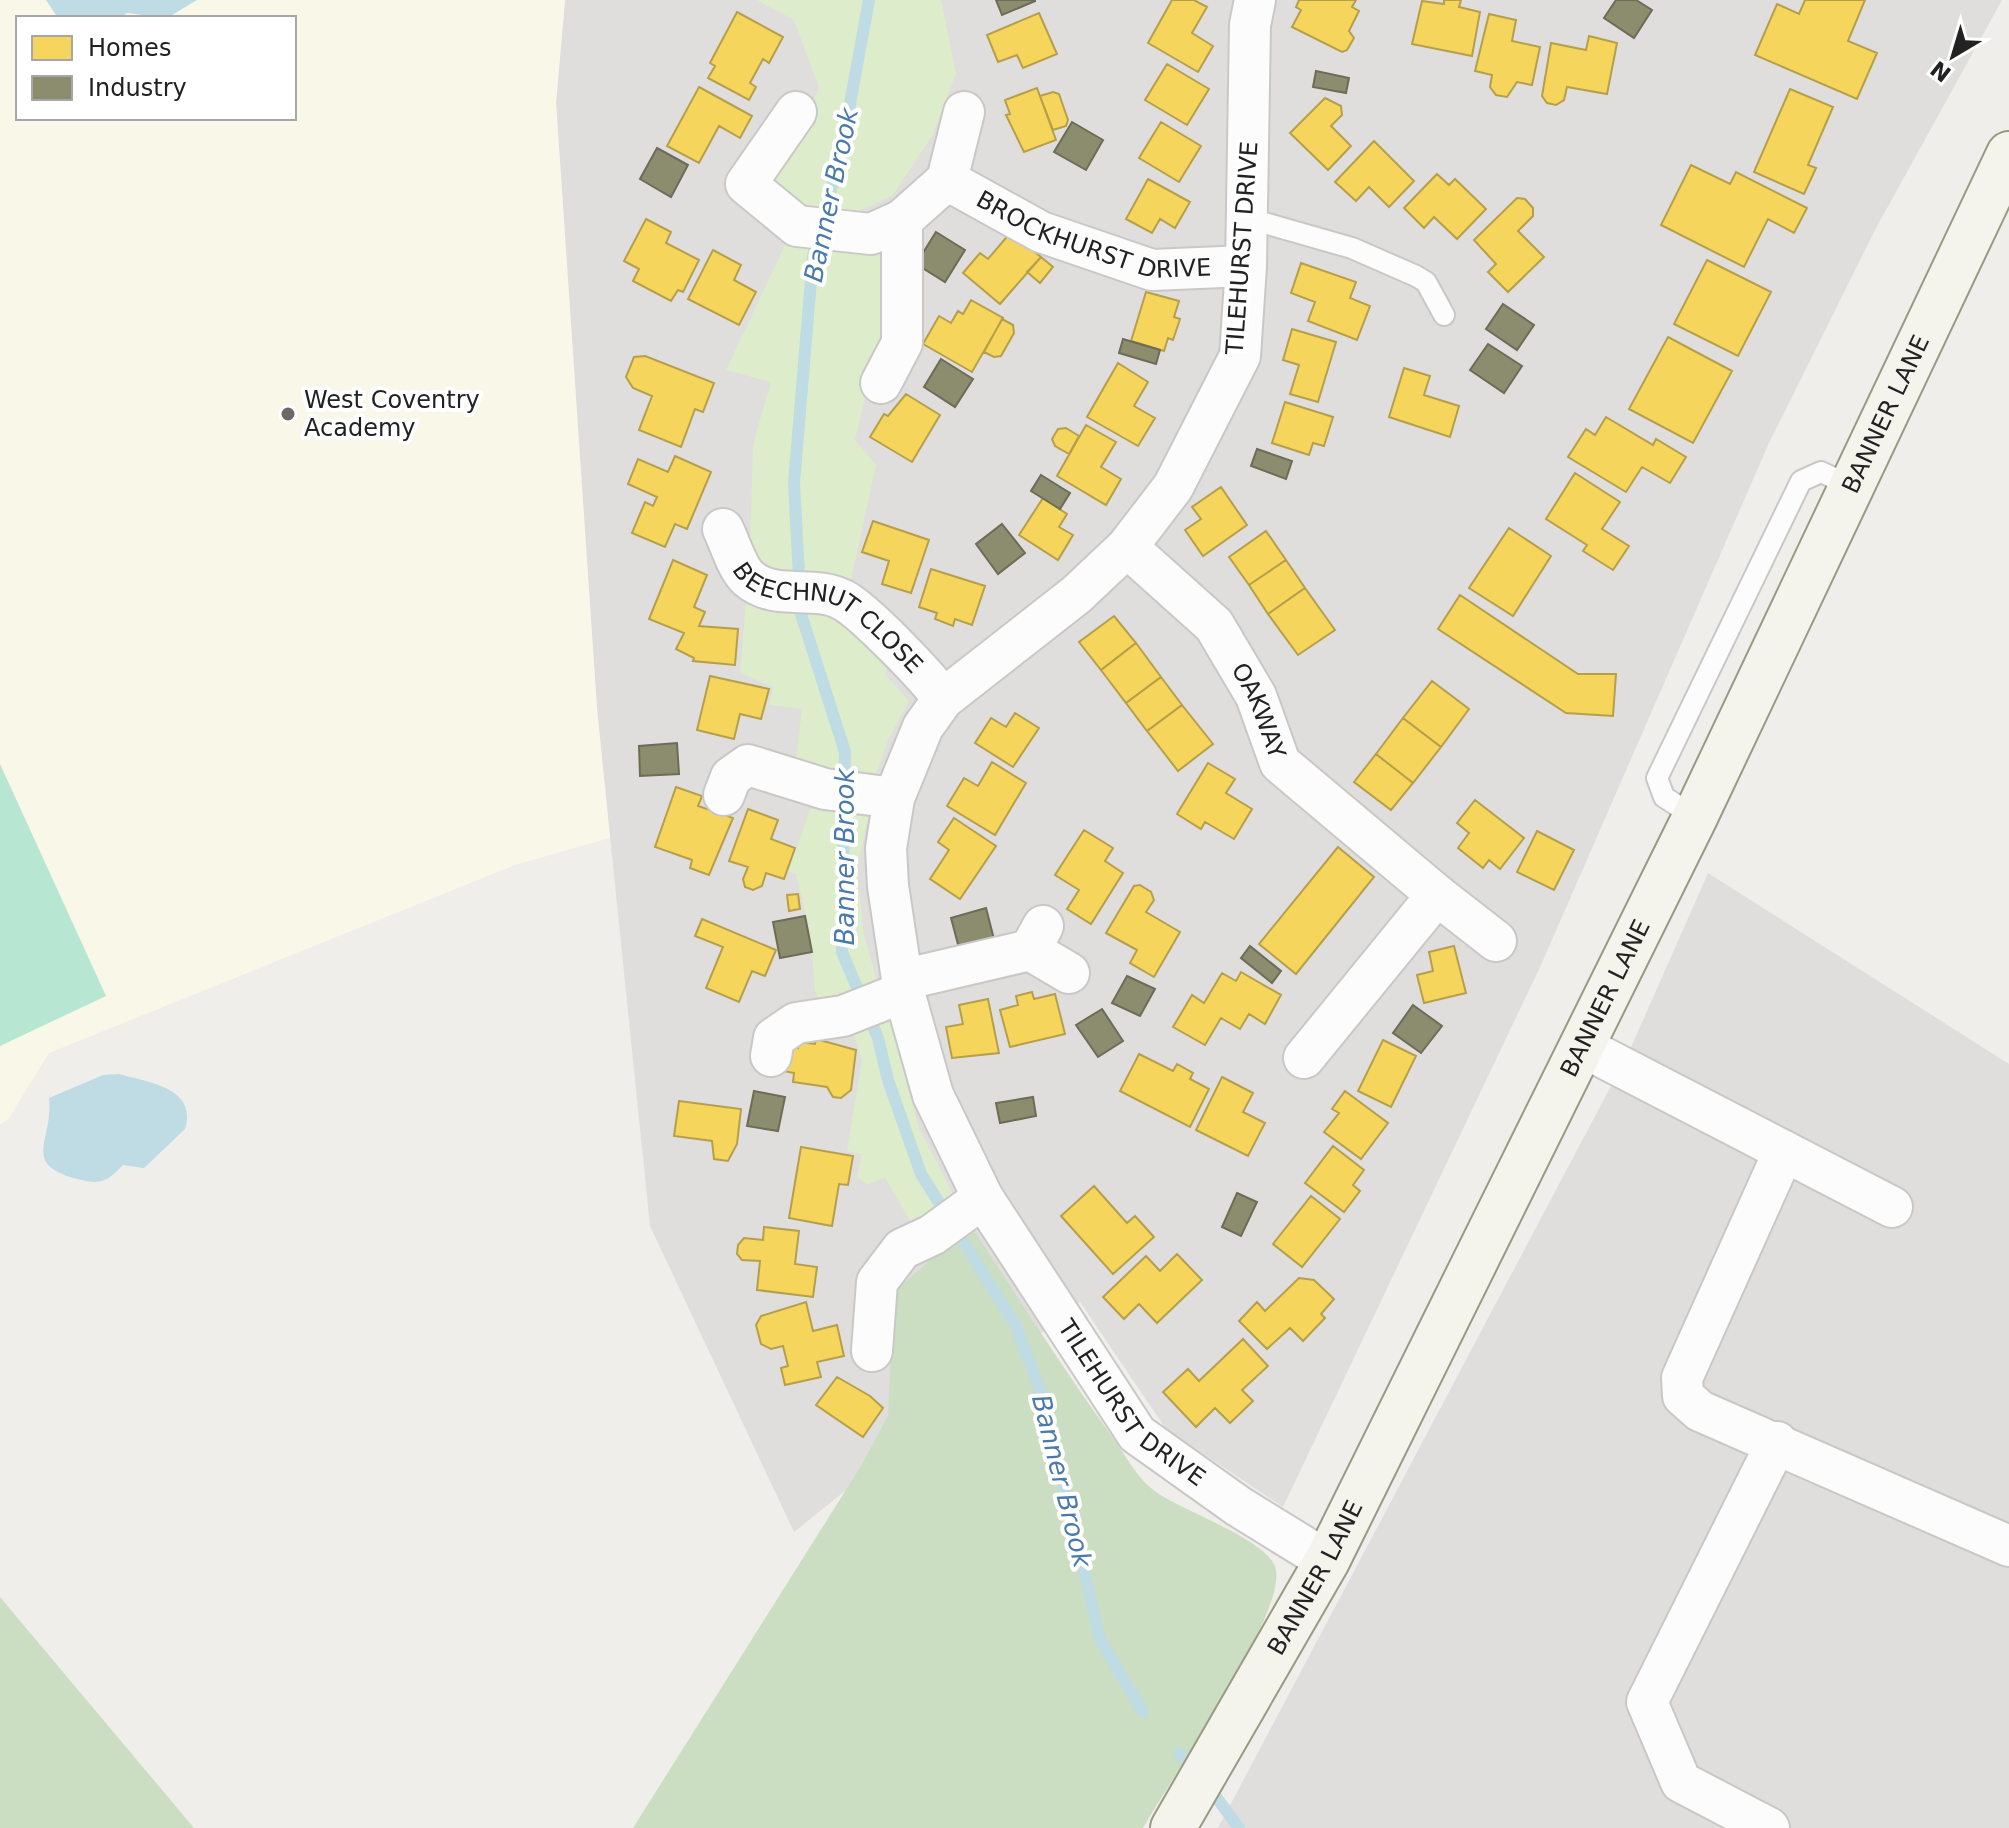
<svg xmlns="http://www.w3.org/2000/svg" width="2009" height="1828" viewBox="0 0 2009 1828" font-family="'DejaVu Sans',sans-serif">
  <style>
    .residential { fill: #dfdedc }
    .education { fill: #f8f7e8; fill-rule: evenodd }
    .grass { fill: #ddeccb }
    .forest { fill: #cbdec1 }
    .pitch { fill: #b7e6d2 }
    .water { fill: #bfdbe3 }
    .homes { fill: #f6d55c; stroke: #b69f4b; stroke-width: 2 }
    .industry { fill: #8c8c6e; stroke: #6c6c57; stroke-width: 2 }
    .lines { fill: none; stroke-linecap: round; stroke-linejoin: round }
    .stream { stroke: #bfdbe3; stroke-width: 12 }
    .lane-casing { stroke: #c9c8c7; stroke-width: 24 }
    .street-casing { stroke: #c9c8c7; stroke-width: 44 }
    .secondary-casing { stroke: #999a82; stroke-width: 48 }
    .lane { stroke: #fdfcfc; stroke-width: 20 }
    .street { stroke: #fdfcfc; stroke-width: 40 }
    .secondary { stroke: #f4f4ed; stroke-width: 44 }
    .poi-dot { fill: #6a6968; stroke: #fff; stroke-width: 3 }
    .labels { text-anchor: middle; stroke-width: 8; stroke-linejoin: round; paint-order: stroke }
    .street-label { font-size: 24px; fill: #222; stroke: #fff }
    .poi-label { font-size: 24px; fill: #222; stroke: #fff; text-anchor: start }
    .water-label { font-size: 26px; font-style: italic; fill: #4a7aab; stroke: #fff }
  </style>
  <rect width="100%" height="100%" fill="#f0eeeb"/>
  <path class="residential" d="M565,0h1437l-127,230 -106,213 -228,522 -258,542 -117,-78 -86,-127 -286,230 -144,-306 -53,-517 -41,-606z
    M1708,873l301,191v764h-791l411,-776z"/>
  <path class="education" d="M0,0h565l-9,103 41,606 13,129 -95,27 -466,188 -40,65 -9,7zM18,18h276v100h-276z"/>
  <path class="grass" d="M757,0h184l15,74 -24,62 -40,60 -38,17 -52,-7 -26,-26 43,-92 -25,-68z
    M786,243l93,3 7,40 1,60 -19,40 -13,54 21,25 -28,129 -41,-19 -42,-9 -15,-13 3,-109 18,-62 -45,-12z
    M746,602l75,7 70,55 -6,10 24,27 -20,37 -15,41 -50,-3 -28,-17 6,-50 -33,-4 4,-18 -33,-14z
    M821,806l48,7 -12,57 7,66 16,54 -60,11 -5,-11 -5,-59 -14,-57 -8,-3 22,-61z
    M890,1021l29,107 35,68 -33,24 -11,1 -25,-44 -18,8 -10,-8 5,-23 -15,-3 15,-91 -9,-28z"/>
  <path class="forest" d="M975,1232c45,68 88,137 136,203 12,16 24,40 40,53 23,21 120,51 125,82 8,48 -105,208 -133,258h-510l228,-362 27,-50 6,-124 44,-39z
    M0,1597l194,231h-194z"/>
  <path class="pitch" d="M0,764l106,232 -106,50z"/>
  <path class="water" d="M46,0h151l-30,18 -40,-5 -7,5h-62z
    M119,1074c29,8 79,14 66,55l-41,39 -21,-3c-15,15 -20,20 -42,15 -63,-15 -27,-39 -32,-82l54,-23z"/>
  <path class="homes" d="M1172,0h22l13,7 -15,26 21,13 -15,26 -50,-29z
    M1299,0h57l-4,7 7,4 -10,20 5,7 -7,12 -5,2 -50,-25 9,-17 -5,-3z
    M1444,0h17l-2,7 21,5 -8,44 -60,-12 10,-43 22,3z
    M1805,0h60l-17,41 29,12 -20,46 -102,-44 22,-51 22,10z
    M737,12l46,25 -14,26 -6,-4 -13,24 6,4 -7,13 -41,-22 7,-12 -5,-3z
    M1039,13l18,41 -34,14 -6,-13 -19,7 -11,-27z
    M1489,14l27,6 -4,21 28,6 -8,38 -15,-3 -10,15 -11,-2 -6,-8 2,-12 -17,-4z
    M1589,36l28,7 -10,51 -40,-7 -3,13 -8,5 -9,-2 -5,-7 9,-53 35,7z
    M1167,64l42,25 -22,36 -42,-25z
    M699,87l53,29 -12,22 -21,-12 -20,37 -32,-17z
    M1037,88l19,52 -32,12 -18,-37 4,-1 -5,-14z
    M1790,89l43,18 -25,58 8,3 -12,26 -50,-22z
    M1053,92l6,2 9,26 -2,6 -13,4 -13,-34z
    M1325,98l16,8 1,9 -11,11 20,20 -23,24 -38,-37z
    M1161,122l40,24 -22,36 -40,-24z
    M1374,141l40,40 -25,26 -20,-20 -13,14 -21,-19z
    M1691,165l39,19 6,-12 71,36 -13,25 -26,-14 -24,48 -83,-42z
    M1437,174l12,11 6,-6 31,30 -29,30 -23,-22 -10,11 -20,-20z
    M1148,179l42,23 -15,26 -15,-9 -8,14 -26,-14z
    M1517,198l8,1 8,9v8l-15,15 26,26 -36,35 -20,-20 8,-8 -22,-24z
    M646,219l25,13 -5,11 33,17 -16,32 -5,-2 -7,11 -38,-20 6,-12 -15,-8z
    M1011,232l30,25 -41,47 -37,-31 17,-20 8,6z
    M713,250l28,15 -7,15 22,12 -17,33 -51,-26z
    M1041,257l12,10 -13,16 -13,-11z
    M1707,260l64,32 -33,64 -64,-32z
    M1301,263l55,19 -6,16 20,8 -13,34 -49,-19 7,-19 -24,-9z
    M1146,292l33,9 -5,16 6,2 -7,21 -5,-2 -4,13 -33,-10z
    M971,300l32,18 -31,54 -49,-28 16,-28 12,7 7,-12 5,3z
    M1002,319l11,6 1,8 -13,23 -7,1 -10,-5z
    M1292,329l44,13 -18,60 -28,-8 9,-29 -16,-5z
    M1668,337l64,34 -39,72 -64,-34z
    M645,356l69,27 -11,29 -8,-3 -14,38 -42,-17 13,-34 -19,-8 -7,-11 8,-20z
    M1118,363l30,19 -14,24 21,12 -17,28 -51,-29z
    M1404,368l26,8 -6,19 35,11 -9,31 -61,-20z
    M906,394l34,21 -28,47 -42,-25 14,-23 4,2z
    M1285,402l48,15 -9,29 -11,-3 -4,12 -37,-12z
    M1606,417l47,28 3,-6 30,18 -16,26 -28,-16 -16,25 -58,-35 18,-28 9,6z
    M1086,425l30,17 -15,25 20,12 -15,26 -49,-29z
    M1066,428l13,8 -10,18 -14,-8 -3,-7 6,-10z
    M675,456l36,16 -24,57 -12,-5 -10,23 -33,-14 13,-31 8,4 4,-9 -29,-13 10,-25 30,13z
    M1575,473l45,29 -18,27 27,17 -16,24 -30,-19 4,-6 -41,-26z
    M1221,487l26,38 -44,31 -18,-26 16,-11 -9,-12z
    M1043,498l24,16 -8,13 14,8 -15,25 -39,-25z
    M873,521l56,19 -18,53 -29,-9 7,-23 -27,-9z
    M1509,528l42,28 -38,60 -44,-28z
    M1266,531l20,29 -37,25 -20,-28z
    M673,560l34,15 -13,32 11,5 -6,14 39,3 -3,36 -42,-4 1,-3 -18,-9 8,-16 -35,-14z
    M1286,560l19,28 -37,26 -19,-29z
    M931,569l54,17 -13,39 -17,-6 -2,7 -18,-7 2,-6 -18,-6z
    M1305,588l30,42 -37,25 -30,-41z
    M1460,595l118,79h38l-3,42 -47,-3 -128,-84z
    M1114,616l22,27 -35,27 -22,-28z
    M1136,643l25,34 -35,26 -25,-33z
    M710,676l59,13 -8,30 -21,-5 -6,25 -37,-9z
    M1161,677l21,28 -35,26 -21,-28z
    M1432,681l37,28 -28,38 -38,-29z
    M1182,705l31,39 -35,27 -31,-40z
    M1015,713l24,15 -26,39 -38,-24 16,-25 15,9z
    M1403,718l38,29 -28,36 -37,-29z
    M1376,754l37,29 -22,27 -37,-28z
    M992,762l34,21 -31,52 -48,-29 17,-28 14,8z
    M1208,763l27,16 -9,14 26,16 -18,30 -29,-17 -4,7 -24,-15z
    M676,787l26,9 -4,10 35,12 -24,57 -19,-7 2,-8 -37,-13z
    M1475,800l49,38 -24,31 -11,-9 -6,8 -25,-20 11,-15 -12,-10z
    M748,809l30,11 -7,19 24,9 -11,31 -18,-6 -4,13 -9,4 -8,-3 -2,-8 5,-12 -19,-6z
    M954,818l42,28 -36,53 -30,-20 19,-29 -11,-8z
    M1084,830l29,18 -8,13 18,12 -32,51 -24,-15 12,-19 -24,-15z
    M1537,831l37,19 -20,40 -37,-18z
    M1338,847l36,30 -78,97 -37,-30z
    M1140,885l11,7 3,8 -8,12 34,20 -26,45 -24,-14 7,-13 -31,-17 28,-47z
    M798,894l2,15 -11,2 -2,-16z
    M702,919l74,31 -11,26 -13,-5 -13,31 -33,-14 17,-41 -28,-11z
    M1454,946l12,47 -42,10 -7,-28 16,-4 -4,-19z
    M1241,972l40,23 -16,29 -16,-10 -9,15 -19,-11 -16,27 -32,-18 19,-32 12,8 18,-30 14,8z
    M1032,992l2,7 21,-5 10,40 -55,13 -10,-37 18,-5 -2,-9z
    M988,999l11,54 -47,5 -6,-31 17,-3 -4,-19z
    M816,1039l40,11 -5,40 -10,8 -8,-1 -6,-10 -34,-5 1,-9 -10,-2 3,-25 11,2 1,-6 16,2z
    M1383,1040l33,16 -25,51 -33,-16z
    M1139,1054l34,17 4,-7 16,9 -3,6 19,10 -19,38 -70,-36z
    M1222,1077l31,16 -10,19 22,11 -17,33 -52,-26z
    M1345,1091l43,32 -27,36 -37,-27 15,-19 -7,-4z
    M679,1101l62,8 -4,35 -9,17 -14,-2 -2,-18 -38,-5z
    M1333,1146l31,24 -11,15 7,6 -16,21 -39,-29z
    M801,1147l52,9 -5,29 -9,-1 -7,42 -43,-8z
    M1094,1186l33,37 8,-7 19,21 -41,37 -52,-58z
    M1311,1196l29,23 -38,48 -29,-23z
    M764,1227l35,4 -4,33 22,3 -4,30 -56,-7 3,-29 -18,-1 -5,-6 1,-9 6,-7 19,2z
    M1177,1254l25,26 -45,43 -18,-19 -15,15 -21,-22 43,-41 14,15z
    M1299,1278l15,2 20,19 -13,15 4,4 -22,23 -13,-13 -23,21 -28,-28 18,-19 8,9z
    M806,1302l7,29 24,-6 7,31 -27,6 4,15 -36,8 -4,-17 7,-2 -5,-20 -12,3 -10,-5 -5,-19 5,-9z
    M1243,1339l25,27 -26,24 11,11 -23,22 -15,-15 -19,19 -33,-35 25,-23 11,12z
    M837,1377l33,19 13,12 -20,29 -47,-32z"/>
  <path class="industry" d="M996,0h39v1l-33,14z
    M1616,0h20l16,10 -18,28 -30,-20z
    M1316,71l33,7 -3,15 -33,-6z
    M1072,122l31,18 -17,30 -32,-18z
    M657,148l31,17 -17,32 -31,-18z
    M936,232l29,18 -20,32 -29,-18z
    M1503,304l31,21 -17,25 -31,-21z
    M1123,339l37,11 -4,14 -37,-11z
    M1488,344l34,22 -18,27 -34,-23z
    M941,359l32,20 -18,28 -31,-20z
    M1257,449l35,12 -6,18 -35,-13z
    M1041,475l29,18 -10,16 -29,-18z
    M1002,524l23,29 -27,21 -22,-30z
    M677,743l2,31 -39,2 -1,-30z
    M986,908l8,31 -35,9 -8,-30z
    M805,916l7,36 -32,6 -7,-36z
    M1250,946l31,25 -9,12 -31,-25z
    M1127,976l28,13 -15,27 -28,-13z
    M1413,1005l29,21 -21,27 -28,-20z
    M1102,1009l21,32 -25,16 -22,-32z
    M754,1091l31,6 -7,34 -31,-5z
    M1033,1097l3,19 -36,7 -4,-20z
    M1237,1193l20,9 -16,34 -19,-9z"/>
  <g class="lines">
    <path class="stream" d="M869,0l-28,153 -28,103 -19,227 7,131 44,138 -3,200 36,86 10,42 33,94 94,150 29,76 56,239 43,73
      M1179,1753l17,19
      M1208,1786l31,42"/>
    <defs>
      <path id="lane" d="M1247,218l105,30 64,28 10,6 18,33
        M1695,817l-31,-20 -7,-19 144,-297 20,-9 32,15"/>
      <g id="street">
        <path id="s1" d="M1255,0l-5,25 -4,241 -6,90 -67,131 -46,60 -51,48 -133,104 -20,28 -29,71 -8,50 2,38 16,106 29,103 50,103 154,236 101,72 89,55"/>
        <path d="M796,112l-50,72 51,42 74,8 31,-14"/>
        <path id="s2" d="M964,112l-17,68 94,52 111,38 94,-4"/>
        <path d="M881,383l21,-40v-123l45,-40"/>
        <path id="s3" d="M723,529c7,14 14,39 25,49 27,24 65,6 95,22 21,11 86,78 100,99"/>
        <path id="s4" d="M1127,547l87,78 42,71 24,67 157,132 -133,163"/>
        <path d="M724,795l7,-18 17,-12 77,24 69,9"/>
        <path d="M1437,895l59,46"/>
        <path d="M1043,926l-13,24 39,23"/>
        <path d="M902,980l128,-30"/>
        <path d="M1583,1047l309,160"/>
        <path d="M771,1056l3,-18 22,-15 47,-7 61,-24"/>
        <path d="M1784,1151l-102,227 1,18 17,15 309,135"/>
        <path d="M872,1351l5,-69 25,-33 30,-14 51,-37"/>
        <path d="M1769,1828l-88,-46 -34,-80 130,-260"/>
      </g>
      <g id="secondary">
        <path id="s5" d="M1173,1828l154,-267 368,-744 314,-663"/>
      </g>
    </defs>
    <use href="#lane" class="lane-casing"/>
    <use href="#street" class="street-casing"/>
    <use href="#secondary" class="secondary-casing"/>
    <use href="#lane" class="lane"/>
    <use href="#street" class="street"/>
    <use href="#secondary" class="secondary"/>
  </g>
  <circle class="poi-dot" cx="288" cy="414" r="8"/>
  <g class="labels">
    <g class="street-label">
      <text dy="8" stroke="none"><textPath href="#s2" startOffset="230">BROCKHURST DRIVE</textPath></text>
      <text transform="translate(1242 248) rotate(-86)" y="8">TILEHURST DRIVE</text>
      <text dy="8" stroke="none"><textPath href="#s5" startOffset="1584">BANNER LANE</textPath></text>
      <text dy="8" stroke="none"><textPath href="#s3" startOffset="148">BEECHNUT CLOSE</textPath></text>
      <text dy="8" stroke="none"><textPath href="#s4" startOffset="214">OAKWAY</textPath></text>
      <text dy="8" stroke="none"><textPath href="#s5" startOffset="936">BANNER LANE</textPath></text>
      <text dy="8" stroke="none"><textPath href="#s1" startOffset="1602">TILEHURST DRIVE</textPath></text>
      <text dy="8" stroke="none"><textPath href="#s5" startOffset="288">BANNER LANE</textPath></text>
    </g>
    <g class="poi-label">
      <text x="304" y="408">West Coventry<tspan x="304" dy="28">Academy</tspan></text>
    </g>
    <g class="water-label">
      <text transform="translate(831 195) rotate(-78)" y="9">Banner Brook</text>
      <text transform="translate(845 857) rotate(-90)" y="9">Banner Brook</text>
      <text transform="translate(1062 1481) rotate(76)" y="9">Banner Brook</text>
    </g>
  </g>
  <rect x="16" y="16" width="280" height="104" fill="#ffffff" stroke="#a7a7a7" stroke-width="2"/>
  <rect x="32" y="36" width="40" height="24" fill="#f6d55c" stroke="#a7a7a7" stroke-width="2"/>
  <text x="88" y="56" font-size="24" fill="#222222">Homes</text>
  <rect x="32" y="76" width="40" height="24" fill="#8c8c6e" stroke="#a7a7a7" stroke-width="2"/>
  <text x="88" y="96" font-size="24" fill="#222222">Industry</text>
  <g transform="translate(1953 56) rotate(218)" stroke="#ffffff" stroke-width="6" paint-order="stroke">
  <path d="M0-6L14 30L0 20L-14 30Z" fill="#222222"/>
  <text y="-12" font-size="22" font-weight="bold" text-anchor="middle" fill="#222222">N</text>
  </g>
</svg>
